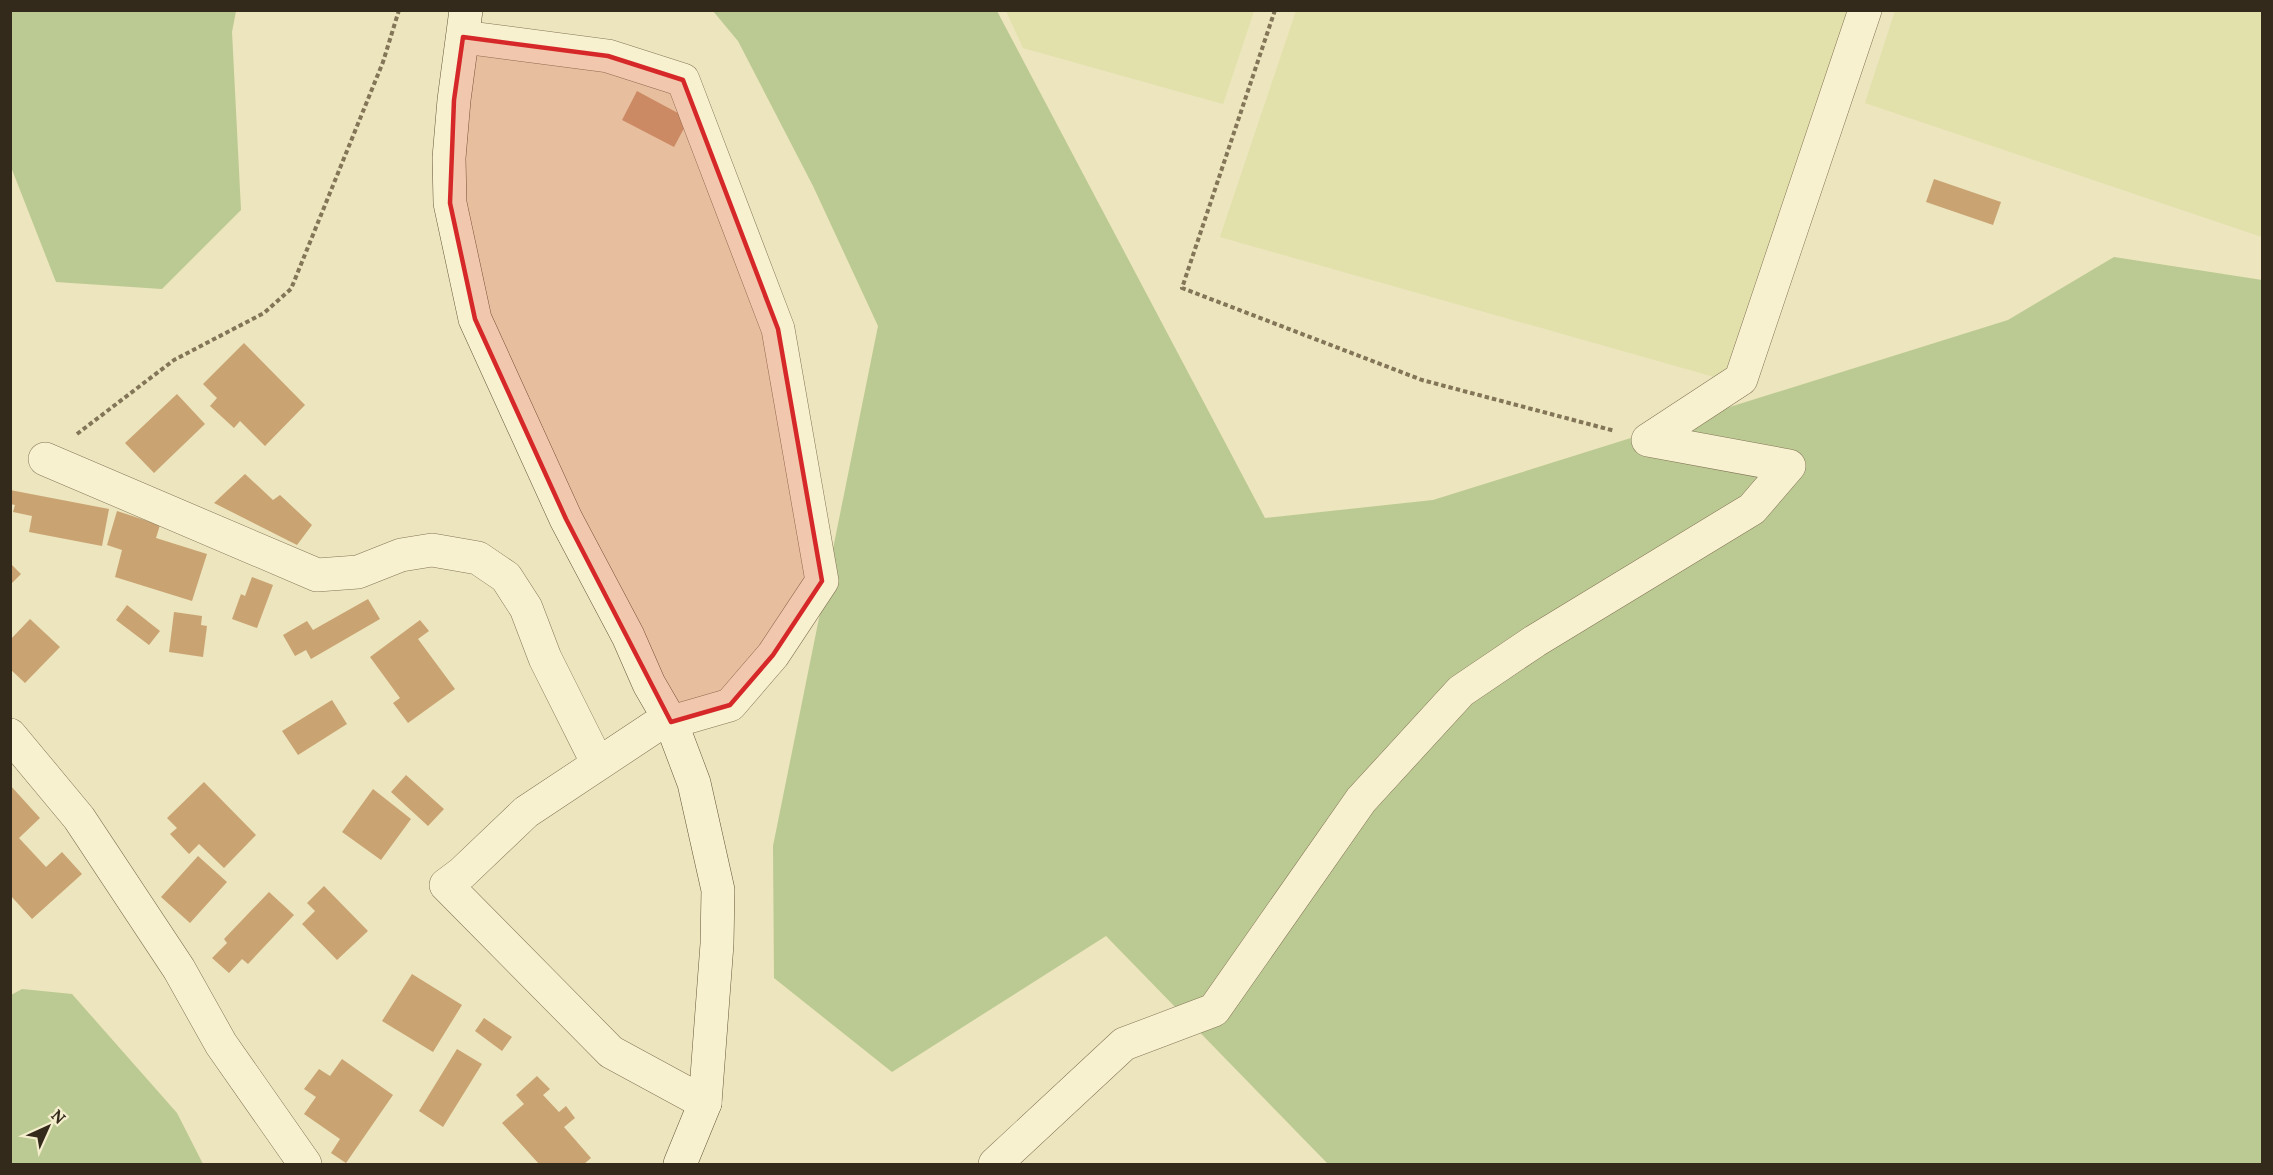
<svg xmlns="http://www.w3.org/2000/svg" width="2273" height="1175" viewBox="0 0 2273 1175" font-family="Lora,serif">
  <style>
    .farmland { fill: #e2e0ab }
    .green { fill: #bbc992 }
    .building { fill: #caa373 }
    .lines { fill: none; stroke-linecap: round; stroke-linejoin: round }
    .street-casing { stroke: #837557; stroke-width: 34 }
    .secondary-casing { stroke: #65563a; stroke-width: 34 }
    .path { stroke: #837557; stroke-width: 4; stroke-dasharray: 4.5 3; stroke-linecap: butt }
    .street { stroke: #f8f1d0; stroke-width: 33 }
    .secondary { stroke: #f8f1d0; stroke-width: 33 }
    .marked { fill: #d62828; fill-opacity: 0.2; stroke: #d62828; stroke-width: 4.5; stroke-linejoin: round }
  </style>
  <rect width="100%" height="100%" fill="#ece5bd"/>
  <path class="farmland" d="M1006,11h248l-31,93 -200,-56z
    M1296,11h552l-116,352 -14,15 -498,-141z
    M1895,11h367v226l-397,-134z"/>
  <path class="green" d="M11,10l225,1 -4,21 9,178 -79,79 -106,-7 -45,-115z
    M713,11h284l268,507 168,-18 575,-180 106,-63 148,23v884h-934l-222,-228 -214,136 -118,-94 -1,-132 105,-520 -65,-140 -75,-145z
    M22,989l50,5 105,119 26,51h-192v-169z"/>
  <path class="building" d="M637,91l52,28 -15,28 -52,-27z
    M1934,179l67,23 -8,23 -67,-23z
    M244,343l61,62 -40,41 -25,-25 -6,7 -24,-22 7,-8 -14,-14z
    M177,394l28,30 -51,49 -29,-30z
    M245,474l28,26 7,-5 32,30 -15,20 -83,-42z
    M10,490l99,19 -7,37 -73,-14 3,-16 -19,-4 2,-7 -5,-1z
    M117,511l43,14 -4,13 51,16 -15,47 -77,-24 7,-27 -15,-5z
    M10,563l11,11 -11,11z
    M252,577l21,8 -16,43 -25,-9 9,-25 4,2z
    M368,599l12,20 -69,40 -5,-9 -11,6 -12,-21 24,-14 6,9z
    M127,605l33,26 -11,14 -33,-25z
    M174,612l28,4 -1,9 6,1 -4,31 -34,-5z
    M30,619l30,28 -35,36 -15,-14v-29z
    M420,620l9,11 -11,8 37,50 -47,34 -15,-20 7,-5 -30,-41z
    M332,700l15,24 -49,31 -16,-24z
    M406,775l38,34 -16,17 -37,-34z
    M204,782l52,53 -32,33 -25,-24 -10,10 -19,-20 7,-6 -10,-10z
    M10,785l30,33 -21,20 27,29 16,-15 20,22 -50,45 -22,-24z
    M373,789l38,30 -30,41 -39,-28z
    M198,856l29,26 -37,41 -29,-26z
    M324,886l44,45 -31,29 -35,-36 13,-13 -8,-8z
    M269,892l25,23 -46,49 -6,-5 -13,14 -17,-15 15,-15 -3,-4z
    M412,974l50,31 -29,47 -51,-31z
    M484,1018l28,19 -10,14 -27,-20z
    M457,1049l25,15 -39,63 -24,-16z
    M342,1059l51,36 -47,68 -15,-10 9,-14 -36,-25 12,-17 -12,-8 15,-20 11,7z
    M537,1076l13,13 -7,6 16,17 7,-6 9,12 -11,9 27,31 -7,6h-45l-37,-41 22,-19 -8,-9z"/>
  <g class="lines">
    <defs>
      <path id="street" d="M463,37l145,19 75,24 95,249 44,252 -49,74 -43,50 -76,22 -128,85 -64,61 -16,12 165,167 94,51
        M1648,440l93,-61 124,-369
        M45,459l272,116 41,-3 43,-17 31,-5 46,8 28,19 20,31 19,50 53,106
        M10,735l69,83 100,151 42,75 84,120
        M995,1164l129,-120 90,-34 147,-210 100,-109 74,-50 217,-132 37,-43 -141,-26"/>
      <path id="secondary" d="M466,10l-12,90 -5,58 1,45 25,116 91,200 62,117 21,48 22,38 23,61 24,107 -1,54 -12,159 -25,61"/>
    </defs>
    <use href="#street" class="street-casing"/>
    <use href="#secondary" class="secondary-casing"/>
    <path class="path" d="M1275,10l-93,278 240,92 193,51
      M77,434l97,-74 90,-47 27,-24 92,-227 16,-52"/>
    <use href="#street" class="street"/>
    <use href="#secondary" class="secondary"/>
  </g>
  <path class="marked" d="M463,37l145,19 75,24 95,249 44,252 -49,74 -43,50 -59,17 -105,-203 -91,-200 -25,-116 4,-103z"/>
  <rect width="2273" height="1175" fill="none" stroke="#332a1b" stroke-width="24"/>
  <g transform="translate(48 1127) rotate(45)" stroke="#f4eecc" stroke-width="4.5" paint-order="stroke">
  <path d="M0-4.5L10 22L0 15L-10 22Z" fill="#332a1b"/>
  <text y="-9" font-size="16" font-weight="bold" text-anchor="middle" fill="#332a1b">N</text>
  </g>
</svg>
